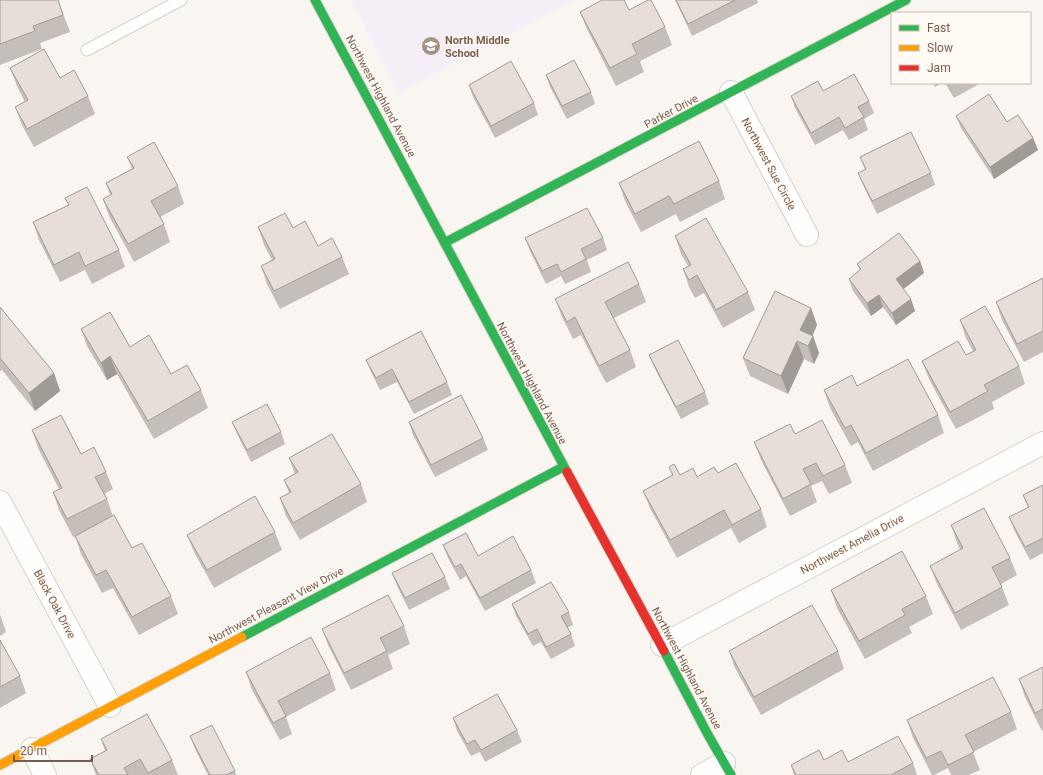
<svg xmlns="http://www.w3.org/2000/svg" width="1043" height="775" viewBox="0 0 1043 775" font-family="Roboto,sans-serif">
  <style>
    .education { fill: #f6eef6 }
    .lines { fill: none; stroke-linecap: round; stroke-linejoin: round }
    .lane-casing { stroke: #d7d1cb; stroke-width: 13 }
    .street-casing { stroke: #d7d1cb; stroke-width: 24 }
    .fast-casing { stroke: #d9d2cb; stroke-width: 11 }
    .slow-casing { stroke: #d9d2cb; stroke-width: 11 }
    .jam-casing { stroke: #d9d2cb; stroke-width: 11 }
    .lane { stroke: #fefefd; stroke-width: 11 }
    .street { stroke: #fefefd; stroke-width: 22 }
    .fast { stroke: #30b455; stroke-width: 9 }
    .slow { stroke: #ff9f0a; stroke-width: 9 }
    .jam { stroke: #e5322d; stroke-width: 9 }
    .wall { fill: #c6bfb9 }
    .shaded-wall { fill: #a19b96 }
    .building { fill: #e6ded7; stroke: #a19b96 }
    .labels { text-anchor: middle; stroke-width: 3; stroke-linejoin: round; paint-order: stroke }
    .poi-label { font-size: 11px; font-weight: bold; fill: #7a5c4d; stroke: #fffaf3; text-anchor: start }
    .street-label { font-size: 11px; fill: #7a5c4d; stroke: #fffaf3 }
  </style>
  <rect width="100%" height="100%" fill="#f9f5f0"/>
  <path class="education" d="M350,0h225l-176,93z"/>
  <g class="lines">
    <defs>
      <path id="lane" d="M87,50l94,-50"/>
      <path id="street" d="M731,92l76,143
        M0,502l110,204
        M662,645l381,-202
        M32,749l13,26
        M702,775l22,-12"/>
      <path id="fast" d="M315,0l252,472
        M446,242l460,-242
        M242,637l321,-170
        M664,651l43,82 24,42"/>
      <path id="slow" d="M0,765l242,-128"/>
      <path id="jam" d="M567,472l97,179"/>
    </defs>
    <use href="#lane" class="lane-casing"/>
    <use href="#street" class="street-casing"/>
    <use href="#fast" class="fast-casing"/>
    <use href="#slow" class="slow-casing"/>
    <use href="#jam" class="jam-casing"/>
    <use href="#lane" class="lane"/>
    <use href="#street" class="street"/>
    <use href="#fast" class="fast"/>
    <use href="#slow" class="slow"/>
    <use href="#jam" class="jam"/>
  </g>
  <path class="wall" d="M0,0h58l12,32 -30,11 2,6 -42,16z
    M675,0h82l1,3 -66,33z
    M629,10l36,17 7,18 -32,16 4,11 -28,14 -29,-57 -7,-17z
    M10,68l50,10 28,18 7,18 -61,33 -12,-22 -7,-18 10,-5 -8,-16z
    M546,75l45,17 4,12 -28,15 -17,-32z
    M933,83h9l-7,4z
    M945,83h36l-27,15z
    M469,85l65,18 4,12 -43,23 -22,-41z
    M823,91l46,10 5,12 -10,6 4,11 -19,10 -6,-10 -28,15 -20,-37 -4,-12z
    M956,116l51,6 26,16 5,12 -44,29 -33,-51z
    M127,157l51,29 6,18 -24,13 4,7 6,18 -36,20 -25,-46 -6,-17 7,-4 -4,-12 26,-14z
    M860,157l71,16 4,12 -58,29 -14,-29 -5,-12 7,-3z
    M719,181l6,18 -45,23 -4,-8 -35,18 -16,-31 -6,-18z
    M65,198l54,52 6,17 -33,17 -7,-14 -25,12 -21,-42 -6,-18 35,-17z
    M258,227l35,1 25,18 24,11 7,17 -69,35 -13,-25 -6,-18 11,-6 -8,-15z
    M675,236l73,56 7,18 -32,18 -19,-35 -9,5 -6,-11 -6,-18 5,-3 -7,-12z
    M525,238h78l4,12 -20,10 4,12 -26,12 -4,-8 -15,8 -16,-33z
    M920,261l4,12 -21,16 12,22 -19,14 -13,-18 -12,9 -18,-25 -4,-12 11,-9 -3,-6z
    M1043,278v74l-19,10 -22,-42 -6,-18z
    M639,284l7,18 -32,16 16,32 6,17 -30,16 -25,-48 -8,4 -11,-22 -7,-18z
    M0,307l54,66 6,18 -25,20 -33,-41 -2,1z
    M811,308l6,17 -4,10 6,18 -5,11 -10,-5 -16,35 -38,-18 -7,-18z
    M960,320l59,46 6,18 -33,18 2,7 -38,20 -27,-50 -7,-18 44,-6 7,-4 -7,-13z
    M81,329l49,18 41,27 30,16 7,18 -54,31 -37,-65 -10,6 -20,-34z
    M649,355l56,37 4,12 -28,15 -27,-52z
    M366,360l81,22 5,13 -38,19 -17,-32 -17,8 -9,-18z
    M857,386l81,29 6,18 -71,38 -15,-29 -7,4 -21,-38 -6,-18z
    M232,422l49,10 4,12 -34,18 -14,-28z
    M409,422l74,16 5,12 -53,27 -22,-42z
    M32,430l49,24 25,18 7,17 -9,5 3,5 6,17 19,32 39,48 7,18 -39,21 -26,-47 -11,5 -21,-39 -6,-18 -2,1 -14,-27 -6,-18 6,-3 -21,-41z
    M795,434l50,31 7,18 -23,11 -7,-13 -11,5 6,16 -27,14 -29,-56 -7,-18z
    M289,458l72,26 6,18 -67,38 -14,-24 -6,-18 9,-5 -5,-13 11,-6z
    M669,467l11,8 17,2 21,-4 43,36 6,18 -28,16 -8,-15 -54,30 -27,-50 -7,-17 29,-16z
    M1043,485v68l-13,7 -16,-30 -5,-13 19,-9 -5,-13z
    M951,525l59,33 7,17 -16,9 8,21 -48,25 -24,-46 -7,-18 30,-16 -3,-7z
    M275,532l7,18 -68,38 -20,-36 -7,-17z
    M443,545l88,25 5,13 -51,28 -19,-35 -6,4 -12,-22z
    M392,573l53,4 5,12 -41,21 -12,-24z
    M831,590l95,6 7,18 -24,13 3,6 -47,26 -28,-51z
    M512,604l57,8 4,13 -6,3 4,6 4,12 -24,13 -10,-17 -8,4 -17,-30z
    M0,614l6,18 -6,4z
    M404,626l6,18 -22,11 5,14 -42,21 -22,-43 -7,-18z
    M0,640l20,36 6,17 -26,15z
    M729,651h109l6,18 -83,46 -26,-47z
    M1043,667v63l-1,1 -17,-34 -6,-18z
    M246,672l84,1 6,17 -50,27 6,17 -12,6 -28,-50z
    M1011,712l6,17 -44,23 7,18 -11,5h-18l-3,-7 -14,7h-2l-19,-37 -6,-18z
    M453,718l64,12 5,12 -37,20 -5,-10 -9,4 -14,-25z
    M190,736l45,35 1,4h-28l-13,-26z
    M101,739l71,21 6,15h-82l-6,-16 15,-8z
    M824,760l24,2 65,1 4,12h-123l-3,-10z"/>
  <path class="shaded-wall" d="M1033,138l5,12 -44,29 -4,-12z
    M920,261l4,12 -23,18 -5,-12z
    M879,295l4,12 -12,9 -4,-13z
    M911,299l4,12 -19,14 -4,-12z
    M811,308l6,17 -9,21 -8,-16z
    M813,336l6,17 -5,11 -6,-18z
    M797,341l7,18 -16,35 -7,-18z
    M110,356l7,18 -10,6 -6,-17z
    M54,373l6,18 -25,20 -6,-18z"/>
  <path class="building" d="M0,0h58l5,15 -30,11 2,5 -35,13z
    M602,0h22l5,10 19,-10h3l14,27 -33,17 5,10 -27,14 -30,-56z
    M676,0h59l-47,24z
    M44,49l16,29 14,-8 14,26 -61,33 -12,-22 13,-7 -18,-32z
    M574,60l17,32 -29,14 -16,-31z
    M511,61l23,42 -43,23 -22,-41z
    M854,74l15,27 -11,6 6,10 -19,11 -6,-11 -28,16 -20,-37 27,-15 5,10z
    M989,94l18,28 11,-7 15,23 -43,29 -34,-51z
    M911,132l20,41 -59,28 -14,-28 8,-4 -6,-12z
    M699,141l20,40 -45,23 -5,-8 -34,18 -16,-31z
    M154,142l24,44 -27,15 13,23 -36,20 -25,-45 9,-5 -6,-11 28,-15 -7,-11z
    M87,187l32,63 -34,16 -6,-14 -25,13 -21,-43 36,-17 -4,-7z
    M587,208l16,30 -22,11 5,10 -25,13 -4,-8 -15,7 -17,-33z
    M285,213l8,15 12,-7 13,25 14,-8 10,19 -68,34 -13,-25 14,-7 -17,-32z
    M706,218l42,74 -32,18 -19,-35 -8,5 -6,-11 8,-4 -16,-29z
    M899,233l21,28 -24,18 15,20 -19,14 -13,-18 -12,8 -18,-24 12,-10 -4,-5z
    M628,262l11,22 -34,18 25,48 -31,16 -24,-49 -8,5 -12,-23z
    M1043,278v53l-26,13 -21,-42z
    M775,291l36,17 -11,22 13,6 -5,10 -11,-5 -16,35 -38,-18z
    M985,306l34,60 -35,19 4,6 -38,21 -28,-51 36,-20 8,14 10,-5 -16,-30z
    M0,307l54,66 -25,20 -29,-35z
    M110,312l20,35 19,-12 22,39 16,-9 14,25 -53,31 -38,-65 -9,7 -20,-34z
    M421,331l26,51 -38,20 -17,-33 -16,9 -10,-18z
    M678,340l27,52 -29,15 -27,-52z
    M908,359l30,56 -72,38 -15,-28 -6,3 -21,-38 28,-15 5,11z
    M461,395l22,43 -52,27 -22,-43z
    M267,404l14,28 -34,18 -15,-28z
    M61,415l20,39 13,-7 12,25 -11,5 12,22 -40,20 -14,-27 9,-4 -30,-58z
    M822,420l23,45 -22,11 -7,-13 -13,6 8,15 -28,15 -29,-57 36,-18 5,10z
    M332,434l29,50 -68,39 -13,-25 11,-6 -7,-12 14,-8 -9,-14z
    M736,463l25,46 -29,16 -8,-15 -54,30 -27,-49 30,-16 -4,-8 5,-3 6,11 13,-7 4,9 17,-10 4,6z
    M1043,485v53l-18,9 -16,-30 20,-10 -6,-12z
    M255,496l20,36 -68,38 -20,-35z
    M984,508l26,50 -18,9 10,20 -47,26 -25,-47 33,-18 -12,-23z
    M114,515l18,33 10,-5 29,53 -39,21 -26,-47 -10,5 -21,-39z
    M466,533l12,23 35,-20 18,34 -51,28 -19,-34 -6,3 -12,-22z
    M902,551l24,45 -24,13 3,6 -46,26 -28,-51z
    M432,553l13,24 -40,21 -13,-25z
    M551,582l18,30 -8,4 10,18 -25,13 -9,-18 -9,5 -16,-30z
    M388,595l16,31 -24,12 7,13 -43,22 -22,-44z
    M812,605l26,46 -84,46 -25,-46z
    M311,637l19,36 -52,28 8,15 -13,7 -27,-51z
    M0,640l20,36 -20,11z
    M1043,667v42l-8,4 -16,-34z
    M993,677l18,35 -46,23 9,17 -26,13 -7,-14 -15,7 -19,-38z
    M497,694l20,36 -36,20 -6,-10 -8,4 -14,-26z
    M147,714l25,46 -24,13 -8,-14 -16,9 4,7h-29l-9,-16 17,-9 -6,-11z
    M212,725l23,46 -9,4h-16l-20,-39z
    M898,736l15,27 -22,12h-95l-5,-10 28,-15 5,10 18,-10 6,12z"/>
  <defs>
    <symbol id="school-disc" viewBox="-11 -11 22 22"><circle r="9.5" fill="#a69286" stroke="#fffaf3"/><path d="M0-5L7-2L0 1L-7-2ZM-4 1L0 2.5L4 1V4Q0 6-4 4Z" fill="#fff"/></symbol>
  </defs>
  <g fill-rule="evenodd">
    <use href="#school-disc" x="420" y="35" width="22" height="22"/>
  </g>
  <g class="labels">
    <g class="poi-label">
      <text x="445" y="44">North Middle<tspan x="445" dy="13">School</tspan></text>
    </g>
    <g class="street-label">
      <text transform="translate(381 96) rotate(62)" y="4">Northwest Highland Avenue</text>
      <text transform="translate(671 111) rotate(-28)" y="4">Parker Drive</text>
      <text transform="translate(769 164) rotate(62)" y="4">Northwest Sue Circle</text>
      <text transform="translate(532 383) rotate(62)" y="4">Northwest Highland Avenue</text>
      <text transform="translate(852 544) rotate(-28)" y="4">Northwest Amelia Drive</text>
      <text transform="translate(55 604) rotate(62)" y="4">Black Oak Drive</text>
      <text transform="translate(276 605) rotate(-28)" y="4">Northwest Pleasant View Drive</text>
      <text transform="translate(687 668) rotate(62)" y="4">Northwest Highland Avenue</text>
    </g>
  </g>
  <rect x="891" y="12" width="140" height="72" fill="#fffaf3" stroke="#cabbb1"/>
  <rect x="899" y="25" width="20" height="6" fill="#30b455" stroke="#cabbb1"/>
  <text x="927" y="32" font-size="12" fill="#7a5c4d">Fast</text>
  <rect x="899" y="45" width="20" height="6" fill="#ff9f0a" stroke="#cabbb1"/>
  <text x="927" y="52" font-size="12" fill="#7a5c4d">Slow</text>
  <rect x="899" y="65" width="20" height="6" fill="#e5322d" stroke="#cabbb1"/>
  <text x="927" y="72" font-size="12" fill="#7a5c4d">Jam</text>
  <path d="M14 755v6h78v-6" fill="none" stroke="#7a5c4d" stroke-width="2"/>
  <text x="20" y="755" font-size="12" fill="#7a5c4d" stroke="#fffaf3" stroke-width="3" paint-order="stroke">20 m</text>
</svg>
